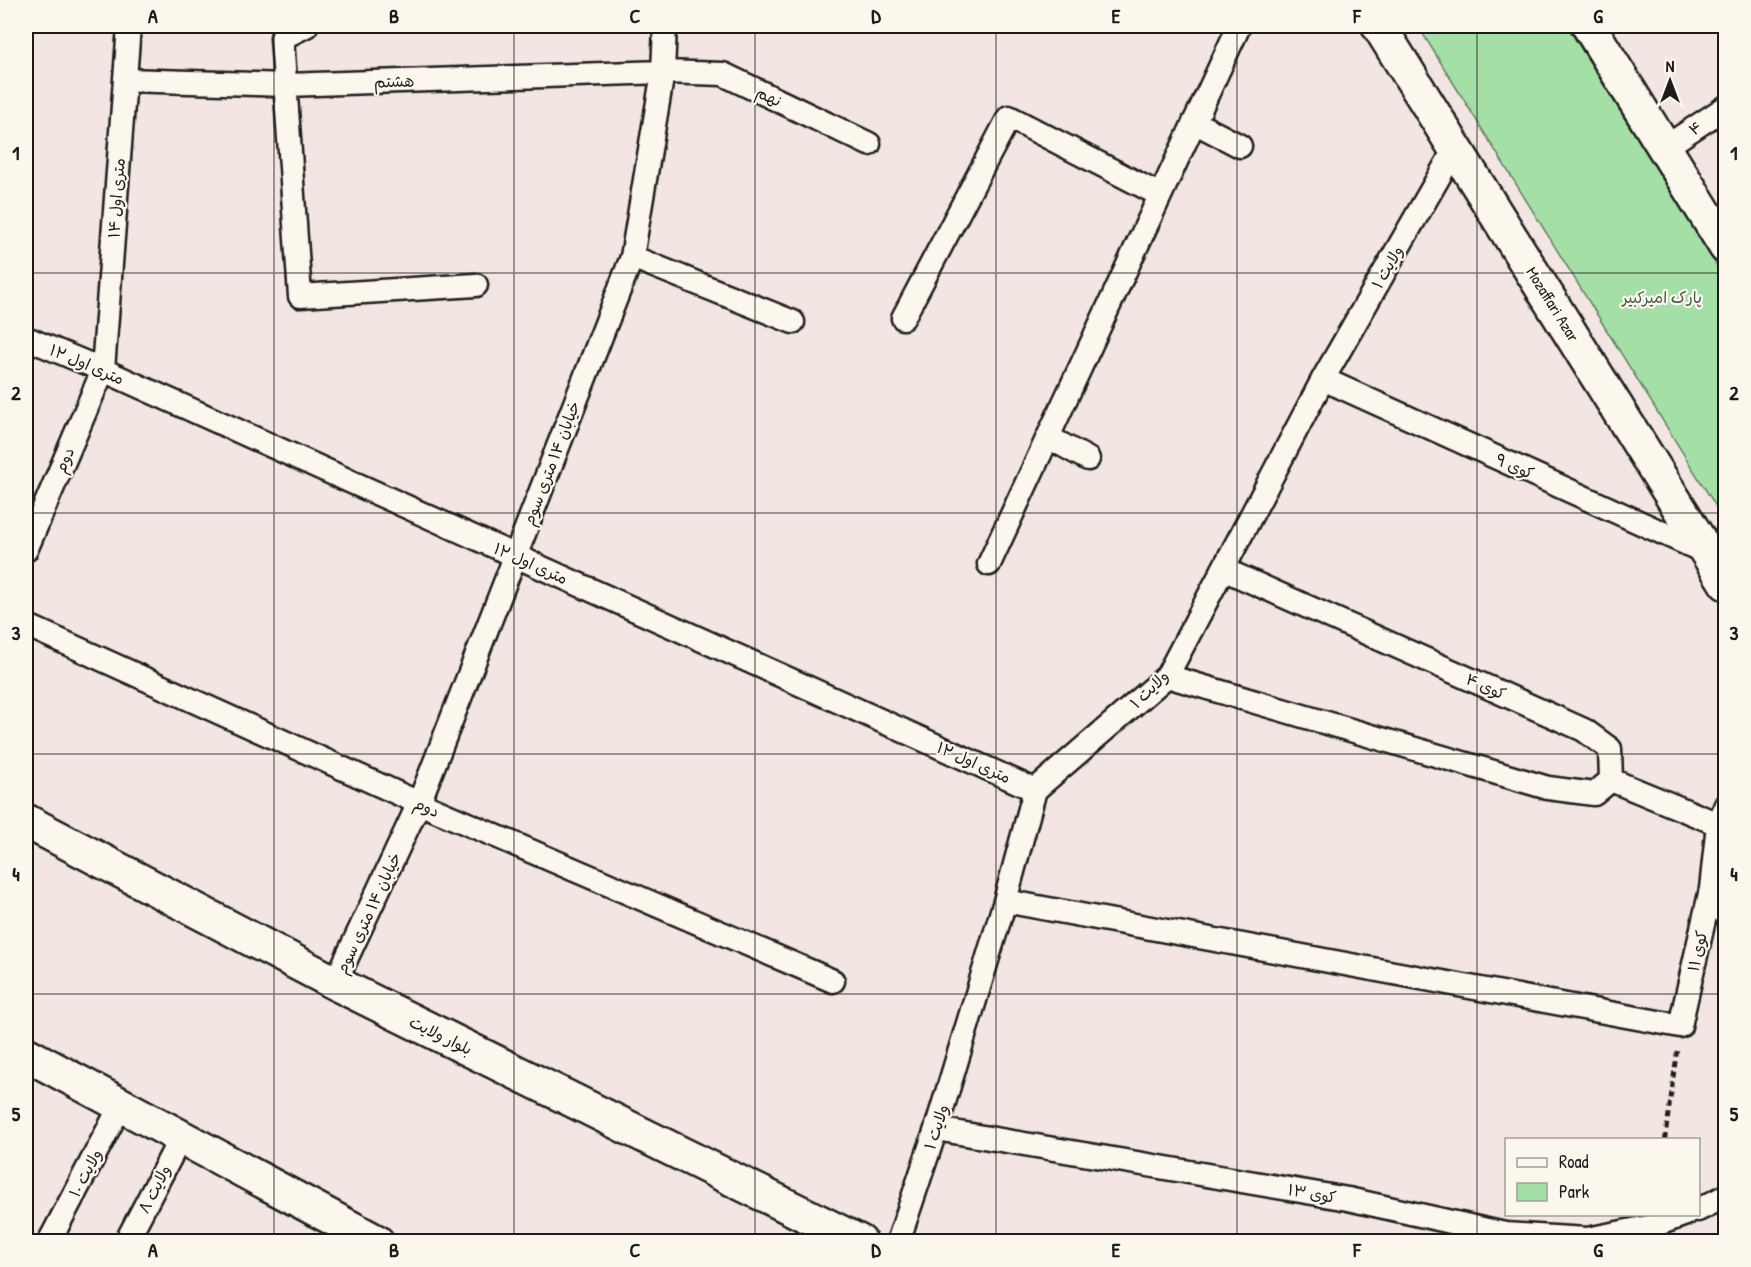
<svg xmlns="http://www.w3.org/2000/svg" width="1751" height="1267" viewBox="0 0 1751 1267" font-family="'Patrick Hand','Playpen Sans Arabic',sans-serif">
  <style>
    .green { fill: #a4e0a6; stroke: #607e61; stroke-width: 1.5 }
    .lines { fill: none; stroke-linecap: round; stroke-linejoin: round }
    .street-casing { stroke: #1c1c1c; stroke-width: 27 }
    .secondary-casing { stroke: #1c1c1c; stroke-width: 38 }
    .path { stroke: #1c1c1c; stroke-width: 4; stroke-dasharray: 6 4.5; stroke-linecap: butt }
    .street { stroke: #fbf7ec; stroke-width: 22 }
    .secondary { stroke: #fbf7ec; stroke-width: 33 }
    .grid { fill: none; stroke: #1c1c1c; stroke-width: 1.5; stroke-opacity: 0.55 }
    .labels { text-anchor: middle; stroke-width: 4.5; stroke-linejoin: round; paint-order: stroke }
    .street-label { font-size: 16px; fill: #1c1c1c; stroke: #fbf7ec }
    .park-label { font-size: 16px; fill: #455745; stroke: #fbf7ec }
    .neatline { fill: none; stroke: #1c1c1c; stroke-width: 2 }
    .grid-label { font-size: 20px; text-anchor: middle; font-weight: bold; fill: #1c1c1c }
  </style>
  <rect width="100%" height="100%" fill="#f3e6e2"/>
  <filter id="ink" filterUnits="userSpaceOnUse"><feTurbulence type="fractalNoise" baseFrequency=".0167" numOctaves="2"/><feDisplacementMap in="SourceGraphic" scale="12" xChannelSelector="R" yChannelSelector="G"/><feConvolveMatrix kernelMatrix="1 2 1 2 8 2 1 2 1" color-interpolation-filters="sRGB"/></filter>
  <g filter="url(#ink)">
    <path class="green" d="M1418,26h149l158,253v242z"/>
    <g class="lines">
      <defs>
        <path id="street" d="M306,26l-24,12 18,258 176,-11
          M125,80l161,5 377,-13 60,2 146,70
          M1194,122l46,24
          M1664,148l62,-41
          M632,257l161,65
          M903,318l106,-201 151,78
          M26,338l77,32 932,420
          M1323,379l384,174
          M1048,437l40,22
          M26,550l77,-180 26,-344
          M989,564l250,-538
          M1225,570l359,160 26,19 1,31 107,44
          M26,625l393,178 414,178
          M1167,676l381,112 46,6 17,-14
          M1711,889l15,26
          M1005,901l675,125 31,-137 7,-65 8,-19
          M335,983l84,-180 213,-546 31,-185 2,-46
          M936,1129l412,70 157,35 82,5 66,-13 33,-12
          M1698,1210l28,-14
          M49,1242l72,-137
          M126,1242l55,-105
          M898,1242l38,-113 69,-228 30,-111 132,-114 156,-297 133,-232"/>
        <path id="secondary" d="M1379,26l347,557
          M1589,26l137,221
          M26,821l309,162 525,259
          M26,1054l351,188"/>
      </defs>
      <use href="#street" class="street-casing"/>
      <use href="#secondary" class="secondary-casing"/>
      <path class="path" d="M1665,1140l12,-89"/>
      <use href="#street" class="street"/>
      <use href="#secondary" class="secondary"/>
    </g>
  </g>
  <path class="grid" d="M274,26v1216M514,26v1216M755,26v1216M996,26v1216M1237,26v1216M1477,26v1216M26,273h1700M26,513h1700M26,754h1700M26,994h1700"/>
  <g class="labels">
    <g class="street-label">
      <text transform="translate(394 81) rotate(-2)" y="6">هشتم</text>
      <text transform="translate(769 96) rotate(26)" y="6">نهم</text>
      <text transform="translate(1695 128) rotate(-34)" y="6">۴</text>
      <text transform="translate(116 198) rotate(-86)" y="6">۱۴ متری اول</text>
      <text transform="translate(1387 267) rotate(-60)" y="6">ولایت ۱</text>
      <text transform="translate(1553 304) rotate(58)" y="6">Mozaffari Azar</text>
      <text transform="translate(87 364) rotate(23)" y="6">۱۲ متری اول</text>
      <text transform="translate(64 460) rotate(-67)" y="6">دوم</text>
      <text transform="translate(551 463) rotate(-69)" y="6">خیابان ۱۴ متری سوم</text>
      <text transform="translate(1515 466) rotate(24)" y="6">کوی ۹</text>
      <text transform="translate(531 563) rotate(24)" y="6">۱۲ متری اول</text>
      <text transform="translate(1486 686) rotate(24)" y="6">کوی ۴</text>
      <text transform="translate(1149 689) rotate(-44)" y="6">ولایت ۱</text>
      <text transform="translate(974 762) rotate(24)" y="6">۱۲ متری اول</text>
      <text transform="translate(427 807) rotate(24)" y="6">دوم</text>
      <text transform="translate(368 913) rotate(-65)" y="6">خیابان ۱۴ متری سوم</text>
      <text transform="translate(1697 951) rotate(-77)" y="6">کوی ۱۱</text>
      <text transform="translate(441 1035) rotate(26)" y="6">بلوار ولایت</text>
      <text transform="translate(936 1127) rotate(-72)" y="6">ولایت ۱</text>
      <text transform="translate(85 1173) rotate(-62)" y="6">ولایت ۱۰</text>
      <text transform="translate(154 1189) rotate(-63)" y="6">ولایت ۸</text>
      <text transform="translate(1312 1193) rotate(10)" y="6">کوی ۱۳</text>
    </g>
    <g class="park-label">
      <text x="1662" y="303">پارک امیرکبیر</text>
    </g>
  </g>
  <rect width="1751" height="1267" fill="none" stroke="#fbf7ec" stroke-width="66"/>
  <rect x="1505" y="1138" width="195" height="78" fill="#fbf7ec" stroke="#a29f99" stroke-width="1.5"/>
  <rect x="1517" y="1158" width="30" height="9" fill="#fbf7ec" stroke="#a29f99" stroke-width="1.5"/>
  <text x="1559" y="1168" font-size="18" fill="#1c1c1c">Road</text>
  <rect x="1517" y="1183" width="30" height="18" fill="#a4e0a6" stroke="#a29f99" stroke-width="1.5"/>
  <text x="1559" y="1198" font-size="18" fill="#1c1c1c">Park</text>
  <g transform="translate(1670 81)" stroke="#fbf7ec" stroke-width="4.5" paint-order="stroke">
  <path d="M0-4.5L10 22L0 15L-10 22Z" fill="#1c1c1c"/>
  <text y="-9" font-size="16" font-weight="bold" text-anchor="middle" fill="#1c1c1c">N</text>
  </g>
  <rect x="33" y="33" width="1685" height="1201" class="neatline"/>
  <g class="grid-label">
    <text x="153" y="23">A</text>
    <text x="394" y="23">B</text>
    <text x="635" y="23">C</text>
    <text x="876" y="23">D</text>
    <text x="1116" y="23">E</text>
    <text x="1357" y="23">F</text>
    <text x="1598" y="23">G</text>
    <text x="16" y="160">1</text>
    <text x="1734" y="160">1</text>
    <text x="16" y="400">2</text>
    <text x="1734" y="400">2</text>
    <text x="16" y="640">3</text>
    <text x="1734" y="640">3</text>
    <text x="16" y="881">4</text>
    <text x="1734" y="881">4</text>
    <text x="16" y="1121">5</text>
    <text x="1734" y="1121">5</text>
    <text x="153" y="1257">A</text>
    <text x="394" y="1257">B</text>
    <text x="635" y="1257">C</text>
    <text x="876" y="1257">D</text>
    <text x="1116" y="1257">E</text>
    <text x="1357" y="1257">F</text>
    <text x="1598" y="1257">G</text>
  </g>
</svg>
